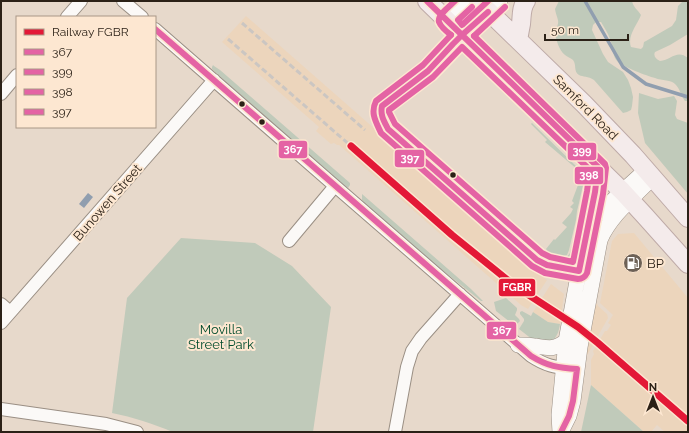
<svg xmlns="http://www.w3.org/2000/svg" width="689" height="433" viewBox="0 0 689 433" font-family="Raleway,sans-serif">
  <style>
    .built { fill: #ecd5bc }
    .green { fill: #c0caba }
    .water { fill: #909eaf }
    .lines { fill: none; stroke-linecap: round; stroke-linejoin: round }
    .stream { stroke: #909eaf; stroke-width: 3.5 }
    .minor-casing { stroke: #9a8f84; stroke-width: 14 }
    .tertiary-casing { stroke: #9a8f84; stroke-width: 16 }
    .primary-casing { stroke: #beaaa7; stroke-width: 20 }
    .minor { stroke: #fbf9f7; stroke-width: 12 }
    .tertiary { stroke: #fbf9f7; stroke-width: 15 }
    .primary { stroke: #f4ebeb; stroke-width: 18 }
    .rail { stroke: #cbc6c2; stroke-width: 3; stroke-dasharray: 6 3; stroke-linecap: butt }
    .bus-1-casing { stroke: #fde7d1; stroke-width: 9 }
    .bus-2-casing { stroke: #fde7d1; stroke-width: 9 }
    .bus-3-casing { stroke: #fde7d1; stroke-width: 9 }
    .bus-4-casing { stroke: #fde7d1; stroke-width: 9 }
    .bus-1 { stroke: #e463a4; stroke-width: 6 }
    .bus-2 { stroke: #e463a4; stroke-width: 6 }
    .bus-3 { stroke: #e463a4; stroke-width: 6 }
    .bus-4 { stroke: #e463a4; stroke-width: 6 }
    .rail-1-casing { stroke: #fde7d1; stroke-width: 10 }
    .rail-1 { stroke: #e31837; stroke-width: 7 }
    .bus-dot { fill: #2b2117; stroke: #fde7d1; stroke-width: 1.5 }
    .labels { text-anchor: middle; stroke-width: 4; stroke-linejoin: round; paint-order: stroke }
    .street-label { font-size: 13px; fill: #2b2117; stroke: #fde7d1 }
    .poi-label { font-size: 13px; fill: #2b2117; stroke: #fde7d1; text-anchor: start }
    .park-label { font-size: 13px; fill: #034d2e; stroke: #fde7d1 }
    .line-badge { stroke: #fde7d1; stroke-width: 1.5 }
    .badge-label { font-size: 11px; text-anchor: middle; font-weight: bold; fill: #fff }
  </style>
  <rect width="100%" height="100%" fill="#e7d9cb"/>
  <path class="built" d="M246,16l301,264 -19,29 -7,-4 -182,-160h-2l-3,-2 -3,1 -15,-13 3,-4 -97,-85z
    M634,233l54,65v134h-23l-8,-7 -6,7h-7l-53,-47v-25l3,-6 -1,-3 12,-20h2l4,-6 -3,-2 5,-8 -13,-12 12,-62 6,-7z
    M551,284l13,10 -4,30 -12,-2 -15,-10z
    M595,303l2,1 1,2 9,8 1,4 -23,41z"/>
  <path class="green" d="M559,1h73c1,6 6,9 9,14 -4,10 -14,21 -10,32l10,2 2,-2 1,-5 2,-1 26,-15 4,-6 2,-14 5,-5h5v33l-18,11 -15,7c-2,4 1,7 5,9 11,-1 17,-12 28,-3v43h-3c-4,-5 -5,-12 -9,-16 -5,-6 -14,-4 -21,-7 -8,-2 -31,-11 -37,-16 -6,-5 -5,-16 -8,-23 -2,-6 -6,-12 -9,-17h-5l-3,3 -1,5 11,24 5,8 15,10 5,8 3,8 2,9 -1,9 -1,4 -4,2 -4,1 -29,-33c-6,-4 -11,-3 -15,-5 -6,-4 -2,-10 -6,-15 -2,-2 -6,-3 -8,-5 -6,-5 -9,-15 -10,-23 6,-13 2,-11 0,-23z
    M473,58l109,106 4,7 1,4 -8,-11 -107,-104z
    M213,65l1,1 6,4 130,113v2l-2,3 -2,-1 -121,-106 -13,-12v-2z
    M639,93l19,6 16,-3 3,5 -2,14 2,4 11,4v71l-43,-51 -7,-30z
    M532,123l47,46 4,7v9l-4,18 -2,8 -1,9 -7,30 -2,5c-8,3 -17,1 -21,-6l8,-10 1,1 12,-13 -5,-4 9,-10 2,-4 -3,-2 4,-4 -2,-2 6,-16h1l2,-7 -5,-5 2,-3 -33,-28 2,-2 -16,-16z
    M586,178l2,3 -1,4 -5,30 -9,38c-4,6 -7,7 -13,8l-1,-3 8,-1 3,-4 8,-33 1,-10 3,-5 3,-22v-3z
    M362,194l109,95 12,12h-2l-54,-43 -62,-54 -3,-4z
    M181,238l74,5 37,23 39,41 -18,125h-140c-20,-8 -40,-15 -61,-19l15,-115z
    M506,298l11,10v2l-2,5 4,4 1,2 -5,5 -19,-15 -2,-9z
    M522,311l9,5 2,-4 15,10 12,2c-1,7 -3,13 -8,17l-19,-1 -14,-11 5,-8v-2l-4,-5v-2z
    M591,385l53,47h-63z"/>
  <path class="water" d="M88,193l5,4 -9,11 -5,-4z"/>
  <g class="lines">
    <path class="stream" d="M585,1l38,66 23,17 42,13"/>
    <defs>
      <path id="minor" d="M123,1l19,16
        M67,17l14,-16
        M155,29l180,157 196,170c15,10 23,11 41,13
        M1,94l16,-19
        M289,241l46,-55
        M1,304l9,8
        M1,323l213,-243
        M1,409l105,15 31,8
        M395,432l12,-65 5,-16 9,-13 39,-44"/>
      <path id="tertiary" d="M447,20l19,-19
        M462,36l38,-35
        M518,345c6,0 12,0 17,1 14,2 19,4 31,-5
        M562,430l7,-14 4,-15 7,-54 20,-107c10,-24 35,-44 53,-63
        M560,432l-1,-17 7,-74 16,-87 7,-30 12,-13 45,-41"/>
      <path id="primary" d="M427,1l195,190 23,25 43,48
        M478,1l106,103 49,51 55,63
        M518,40c1,-5 2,-11 3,-16 1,-9 0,-16 5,-23
        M589,224l6,-32 3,-25"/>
    </defs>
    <use href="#minor" class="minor-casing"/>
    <use href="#tertiary" class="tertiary-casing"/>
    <use href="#primary" class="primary-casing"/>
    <use href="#minor" class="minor"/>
    <use href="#tertiary" class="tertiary"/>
    <use href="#primary" class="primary"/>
    <path class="rail" d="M242,23l123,107
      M228,39l123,107"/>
    <defs>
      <path id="bus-1" d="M155,29l376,327c16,10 28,12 46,13l-4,32 -4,15 -8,16"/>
      <path id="bus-2" d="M427,1l35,34
        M462,35l136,132 -3,25 -16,79 -32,-6 -10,-5 -149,-131c-4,-8 -8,-14 -6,-23l46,-35 25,-27z
        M462,35l26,-23"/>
      <path id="bus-3" d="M451,35c-4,-3 -10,-8 -12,-13 -2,-7 11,-16 16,-21
        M474,36l31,-29
        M462,47l128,123 -3,21 -14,71 -23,-5 -8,-4 -147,-129 -6,-12v-2l44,-33z"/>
      <path id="bus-4" d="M472,7l-14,13 4,5 26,-24
        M451,35l-28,30 -47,36c-6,12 0,21 5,32l151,133 13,7 33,6c4,0 7,-2 9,-6l16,-79 3,-26 -1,-4 -131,-128"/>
    </defs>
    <use href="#bus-1" class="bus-1-casing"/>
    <use href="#bus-2" class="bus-2-casing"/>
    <use href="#bus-3" class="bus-3-casing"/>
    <use href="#bus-4" class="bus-4-casing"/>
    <use href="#bus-1" class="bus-1"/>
    <use href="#bus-2" class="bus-2"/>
    <use href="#bus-3" class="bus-3"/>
    <use href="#bus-4" class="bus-4"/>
    <defs>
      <path id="rail-1" d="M351,146l101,89 63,51 63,41 20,16 90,78"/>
    </defs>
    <use href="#rail-1" class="rail-1-casing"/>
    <use href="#rail-1" class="rail-1"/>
  </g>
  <defs>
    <symbol id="fuel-disc" viewBox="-11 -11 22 22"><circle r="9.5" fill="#6d6156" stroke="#fde7d1"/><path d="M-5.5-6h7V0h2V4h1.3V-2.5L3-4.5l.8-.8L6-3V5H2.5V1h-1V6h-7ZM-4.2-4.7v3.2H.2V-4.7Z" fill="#fff"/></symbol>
  </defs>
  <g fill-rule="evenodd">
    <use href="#fuel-disc" x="622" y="252" width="22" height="22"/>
  </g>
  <g class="bus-dot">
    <circle cx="242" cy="104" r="3.5"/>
    <circle cx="262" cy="122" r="3.5"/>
    <circle cx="453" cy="175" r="3.5"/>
  </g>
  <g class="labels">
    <g class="street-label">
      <text transform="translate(586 107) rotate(45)" y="5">Samford Road</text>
      <text transform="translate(107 202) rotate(-49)" y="5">Bunowen Street</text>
    </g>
    <g class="poi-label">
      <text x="647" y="268">BP</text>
    </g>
    <g class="park-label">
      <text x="221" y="334">Movilla<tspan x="221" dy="15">Street Park</tspan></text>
    </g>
  </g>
  <g class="line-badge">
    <rect x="278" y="140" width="30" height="19" rx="4" fill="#e463a4"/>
    <rect x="567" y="142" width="30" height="19" rx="4" fill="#e463a4"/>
    <rect x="394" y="149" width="31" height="19" rx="4" fill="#e463a4"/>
    <rect x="574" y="166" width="30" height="19" rx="4" fill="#e463a4"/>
    <rect x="498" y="278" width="38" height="19" rx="4" fill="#e31837"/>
    <rect x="486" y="321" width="31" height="19" rx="4" fill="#e463a4"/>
  </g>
  <g class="badge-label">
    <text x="293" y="153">367</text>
    <text x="582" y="155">399</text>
    <text x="410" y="162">397</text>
    <text x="589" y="179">398</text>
    <text x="517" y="291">FGBR</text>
    <text x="502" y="334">367</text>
  </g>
  <rect width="689" height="433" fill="none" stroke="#2b2117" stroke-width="4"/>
  <rect x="16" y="16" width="140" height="112" fill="#fde7d1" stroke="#a99887"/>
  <rect x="24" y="29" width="20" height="6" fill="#e31837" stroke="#a99887"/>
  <text x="52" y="36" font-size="12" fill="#2b2117">Railway FGBR</text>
  <rect x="24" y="49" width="20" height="6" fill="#e463a4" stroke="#a99887"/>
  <text x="52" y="56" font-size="12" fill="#2b2117">367</text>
  <rect x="24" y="69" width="20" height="6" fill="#e463a4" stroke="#a99887"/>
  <text x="52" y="76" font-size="12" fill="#2b2117">399</text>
  <rect x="24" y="89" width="20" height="6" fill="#e463a4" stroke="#a99887"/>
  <text x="52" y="96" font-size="12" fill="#2b2117">398</text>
  <rect x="24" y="109" width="20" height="6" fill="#e463a4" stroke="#a99887"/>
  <text x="52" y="116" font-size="12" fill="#2b2117">397</text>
  <g transform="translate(653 397)" stroke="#fde7d1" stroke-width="3" paint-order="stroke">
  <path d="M0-3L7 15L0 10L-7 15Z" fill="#2b2117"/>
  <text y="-6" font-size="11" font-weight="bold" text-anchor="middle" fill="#2b2117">N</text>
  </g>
  <path d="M545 34v6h83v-6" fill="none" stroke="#2b2117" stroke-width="2"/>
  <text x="551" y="34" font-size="12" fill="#2b2117" stroke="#fde7d1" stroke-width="3" paint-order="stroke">50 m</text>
</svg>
